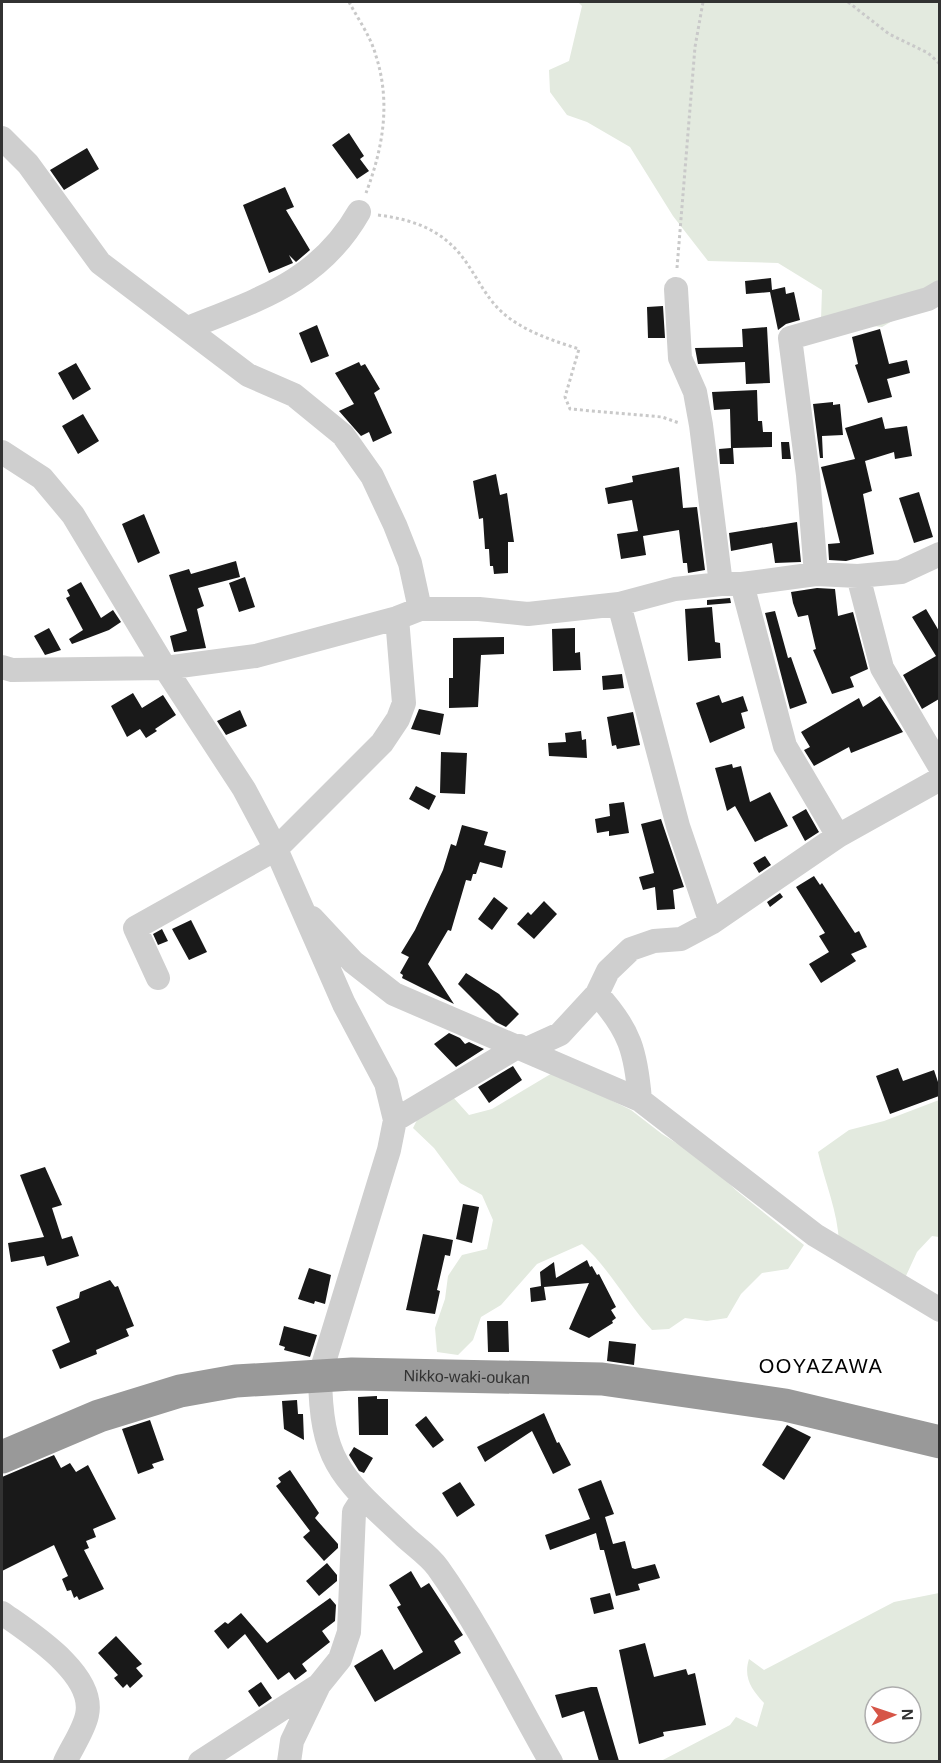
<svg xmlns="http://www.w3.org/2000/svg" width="941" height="1763" viewBox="0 0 941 1763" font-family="Helvetica,sans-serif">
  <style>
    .green { fill: #e3eadf; fill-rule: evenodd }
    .building { fill: #191919 }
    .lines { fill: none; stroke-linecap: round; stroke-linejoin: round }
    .path { stroke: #c9c9c9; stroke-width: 3; stroke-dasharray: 3 3; stroke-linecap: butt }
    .minor { stroke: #cfcfcf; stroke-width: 24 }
    .highway { stroke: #999; stroke-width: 33 }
    .labels { text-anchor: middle; stroke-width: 6; stroke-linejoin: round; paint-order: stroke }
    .street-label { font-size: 16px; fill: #323232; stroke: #fff }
    .quarter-label { font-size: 20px; letter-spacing: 1.5px; fill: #000; stroke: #fff }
  </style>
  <rect width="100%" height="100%" fill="#fff"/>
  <path class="green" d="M578,2h361v292l-57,33 -61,-7 1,-30 -44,-27 -70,-2 -35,-45 -43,-69 -43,-25 -20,-7 -17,-23 -1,-22 20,-9 13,-55z
    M554,1072l77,38 31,24 43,27 32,30 67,54 -16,24 -26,4 -21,21 -14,24 -20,3 -22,-3 -16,11 -17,1c-25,-27 -43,-62 -70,-86l-45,20 -36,41 -20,12 -8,23 -15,15 -21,-3 -2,-24 10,-29 3,-23 14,-21 25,-6 6,-29 -11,-25 -22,-12 -26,-35 -21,-20 6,-12 33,-20 17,19 23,-6z
    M939,1100v137l-7,-1 -15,16 -12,26 -66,-35c-1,-31 -14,-60 -21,-91l31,-22 35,-9z
    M939,1593v168h-278l69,-36 6,-8 21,10 7,-24c-12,-13 -21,-25 -15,-44l15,11 130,-68zM875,1697h36v36h-36z"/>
  <path class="building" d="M349,133l15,23 -4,3 9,12 -12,8 -25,-34z
    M87,148l12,21 -35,21 -14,-20z
    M285,187l9,20 -8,3 24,40 -14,12 -7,-7 4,8 -24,10 -26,-68z
    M771,278l1,12 13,-3 1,7 8,-2 6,28 -14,4 -8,6 -8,-38 -24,2 -1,-13z
    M663,306l2,32h-17l-1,-31z
    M317,325l12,31 -18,7 -12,-30z
    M767,327l3,56 -24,1 -1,-22 -47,2 -3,-16 48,-1 -1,-18z
    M880,329l9,35 18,-4 3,13 -23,6 5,18 -24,6 -13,-38 3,-1 -6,-27z
    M359,362l2,4 4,-2 15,25 -6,4 18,40 -19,9 -4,-10 -8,4 -22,-25 15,-7 -19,-31z
    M76,363l15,26 -18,11 -15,-27z
    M757,390l1,31h4l1,11h9v15l-39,1 1,16h-14l-1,-15 12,-1 -1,-39 -16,1 -2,-18z
    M833,402v3l7,-1 3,31 -21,1 1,22h-3l-7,-54z
    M83,414l16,27 -21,13 -16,-28z
    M882,417l3,12 22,-3 5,30 -17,3 -1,-7 -29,9 7,30 -9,3 11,60 -28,7 -17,-1 -1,-16 12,-1 -19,-76 34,-8 -10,-31z
    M781,442h8l2,17h-9z
    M679,467l4,41 14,-1 8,63 -17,3 -1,-10h-4l-4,-33 -36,6 3,19 -25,4 -4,-25 21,-3 -6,-31 -24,4 -3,-16 28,-6 -1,-6z
    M496,474l4,21 7,-2 7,49h-6v31l-14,1 -1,-8h-3l-1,-17h-4l-2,-31 -4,1 -6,-38z
    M919,492l14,45 -19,6 -15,-45z
    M144,514l16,39 -22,10 -16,-39z
    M797,522l4,40 -26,1 -3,-20 -41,8 -2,-18z
    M236,561l4,16 -42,11 6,18 -7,3 9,39 -32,4 -4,-16 17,-5 -18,-56 20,-6 2,5z
    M245,577l10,30 -16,5 -10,-29z
    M81,582l20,36 12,-8 8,12 -12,8 -37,14 -3,-5 14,-9 -17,-32 4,-2 -3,-6z
    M817,588l18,1 3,27 15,-4 15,57 -18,8 4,10 -22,7 -19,-44 3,-1 -8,-34 -10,2 -5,-14 -2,-11z
    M730,598l1,5 -24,2v-5z
    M712,607l3,35 5,1 1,15 -33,3 -3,-52z
    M926,609l13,22v68l-17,10 -19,-34 33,-19 -24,-39z
    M775,611l13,47 3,-1 16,46 -17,6 -25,-96z
    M49,628l12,22 -16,5 -11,-19z
    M575,628v25l5,-1 1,18 -28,1 -1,-42z
    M504,637v17l-23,1 -3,52 -29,1v-30h4v-40z
    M622,674l2,14 -21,2 -1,-14z
    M133,693l9,15 21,-13 13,20 -21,14 2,2 -11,7 -6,-9 -13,8 -16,-31z
    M719,695l3,8 21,-7 5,15 -7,2 4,15 -35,15 -14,-40z
    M880,696l23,36 -52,21 -2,-6 -35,19 -10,-16 6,-3 -9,-15 58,-34 4,9z
    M419,709l25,5 -4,21 -29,-6z
    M240,710l7,16 -21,9 -9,-14z
    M633,712l7,33 -23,4 -1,-4 -4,1 -5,-29z
    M581,731l1,9 4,-1 1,19 -38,-2 -1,-13 18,-1 -1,-9z
    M441,752l26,1 -2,41 -25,-1z
    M732,764l1,4 8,-2 9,36 20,-10 18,34 -33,16 -20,-36 -8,5 -12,-43z
    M416,786l20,10 -7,14 -20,-11z
    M624,802l5,31 -20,3v-5l-12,2 -2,-14 15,-3 -1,-12z
    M806,809l13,23 -14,9 -13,-24z
    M661,819l23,68 -11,3 2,19 -18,1 -2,-23 -12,3 -4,-13 15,-4 -13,-49z
    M462,825l26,7 -4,13 22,6 -4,17 -22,-6 -4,12h-3l-2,7 -5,-1 -15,51 -3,-1 -20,34 26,40 -52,-26 1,-3 -3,-2 9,-16 -8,-4 14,-23 28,-60 8,-26 5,2z
    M765,856l6,9 -12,8 -6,-10z
    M814,876l6,9 2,-2 33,50 4,-2 8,16 -16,7 5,7 -35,22 -12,-19 20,-12 -10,-16 6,-3 -29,-46z
    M780,893l3,4 -13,10 -3,-5z
    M494,897l14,11 -16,22 -14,-11z
    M544,901l13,13 -23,25 -17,-15 11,-12 3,3z
    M191,920l16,32 -18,8 -17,-31z
    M162,929l6,12 -10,4 -5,-11z
    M466,973l33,21 20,20 -13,13 -10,-5 -38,-38z
    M449,1033l11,5 5,6 4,-2 15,7 -28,18 -22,-23z
    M513,1066l9,14 -33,23 -11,-16z
    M898,1068l5,13 31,-11 5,15v11l-49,18 -14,-38z
    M45,1167l17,38 -10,3 10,31 10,-3 7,20 -32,10 -3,-10 -33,6 -3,-19 36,-6 -24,-62z
    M463,1204l16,3 -7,36 -16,-4z
    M423,1234l30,6 -3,16 -5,-1 -8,35 3,1 -5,23 -29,-4z
    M587,1260l3,7 2,-1 5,9 2,-1 17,33 -5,3 5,8 -4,3 1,2 -24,15 -20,-9 20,-46 -45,4 2,13 -15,2 -1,-14 11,-2 -1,-14 14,-10 2,16z
    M309,1268l22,7 -6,29 -10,-3 -1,3 -16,-5z
    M110,1280l5,7 3,-1 16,40 -8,3 3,7 -33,14 1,4 -37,15 -8,-19 18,-8 -14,-35 23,-9 1,-6z
    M487,1321h21l1,31h-21z
    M284,1326l33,9 -7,22 -26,-7 1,-3 -6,-2z
    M609,1341l27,3 -2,21 -27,-4z
    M377,1396v3h11v36h-29l-1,-38z
    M297,1400l1,14h5l1,26 -20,-11 -2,-28z
    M544,1413l13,30 2,-1 12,23 -18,9 -21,-43 -47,31 -8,-15z
    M426,1416l18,24 -11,8 -18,-23z
    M150,1420l14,40 -12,4 2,4 -16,6 -16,-45z
    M787,1425l24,12 -27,43 -22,-15z
    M354,1447l19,11 -9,15 -5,-2 -10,-16z
    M54,1455l7,13 9,-5 6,9 12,-7 28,54 -23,10 3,8 -10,4 3,7 -5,2 20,39 -25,11 -2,-4 -3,2 -3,-8 -4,1 -5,-12 6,-3 -14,-31 -52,26v-94z
    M290,1470l29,43 -4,5 23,26v4l-14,13 -21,-24 7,-6 -34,-45 5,-4 -3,-4z
    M601,1480l13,34 -9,3 8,27 12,-3 7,27 3,1 20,-5 5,14 -22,6 2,6 -24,6 -12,-46h-4l-4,-17 -46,17 -5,-15 45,-16 -12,-30z
    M460,1482l15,23 -18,12 -15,-24z
    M327,1563l10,12v6l-18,15 -13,-15z
    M411,1571l10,17 8,-5 23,35 11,17 -9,6 7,12 -86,49 -21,-36 28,-17 12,21 29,-18 -26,-45 4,-2 -12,-20z
    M610,1593l4,16 -20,5 -4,-16z
    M330,1598l6,7 -1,16 -13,10 8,11 -28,22 5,7 -12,9 -6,-8 -11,8 -33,-46 -17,15 -14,-18 11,-9 3,2 13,-11 26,30z
    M116,1636l26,28 -6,4 7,8 -13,12 -3,-4 -4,4 -9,-10 4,-3 -20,-22z
    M645,1643l9,34 32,-8 2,6 7,-2 11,52 -43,7 1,4 -25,8 -20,-94z
    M261,1682l11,16 -13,9 -11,-16z
    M591,1687h6l22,74h-20l-15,-50 -22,7 -7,-23z"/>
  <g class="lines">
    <path class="path" d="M349,2c9,17 22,35 27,54 15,47 7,92 -10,137
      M848,2l41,32 39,19 12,11
      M378,215c38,5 68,16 90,50 11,16 20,35 35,48 20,18 51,28 76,36l-14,48 5,12 92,8 17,6
      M677,268l18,-221 8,-45"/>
    <path class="minor" d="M2,138l26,26 72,99 148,112 46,20 49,40 29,41 23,49 15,38 10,46
      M676,289l4,69 15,34 6,33 20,159
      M188,328c71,-29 131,-46 171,-116
      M2,452l40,26 31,37 92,153 79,121 32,60 68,155 42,79 9,37 -6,30 -69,225c1,87 21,102 82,159 11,11 27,21 36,34 42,59 77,131 113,194
      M816,574l-8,-99 -18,-137 138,-39 12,-7
      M858,576l24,92 58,99
      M742,584l43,162 53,90
      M619,604l59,222 33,97
      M2,667l10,3 153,-2 91,-12 141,-38 23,-9h59l49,5 91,-10 56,-15 46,-5h21l74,-10 42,2 43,-4 39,-18
      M312,918l41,44 41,32 246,106 175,135 125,75
      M158,978l-23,-50 141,-79 106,-106 16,-24 6,-16 -7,-85
      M597,994c33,36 39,58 43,106
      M527,1049l33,-15 37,-40 11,-23 23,-22 23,-8 27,-2 30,-16 127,-87 102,-57
      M395,1120l124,-74
      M2,1613c28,20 94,61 85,102 -3,15 -15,32 -22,47
      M200,1762l119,-77
      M289,1762l3,-21 27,-56 21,-26 9,-27 5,-120 9,-14"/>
    <path class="highway" id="s1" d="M2,1457l97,-41 81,-25 56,-10 116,-7 250,5 183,26 155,37"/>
  </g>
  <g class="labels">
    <g class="street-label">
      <text dy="6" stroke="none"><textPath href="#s1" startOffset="478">Nikko-waki-oukan</textPath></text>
    </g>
    <g class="quarter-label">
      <text x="821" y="1373">OOYAZAWA</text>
    </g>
  </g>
  <rect width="941" height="1763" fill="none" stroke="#323232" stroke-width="6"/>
  <g transform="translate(893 1715) rotate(88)"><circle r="28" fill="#ffffff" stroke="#adadad" stroke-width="1.5"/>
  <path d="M0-4.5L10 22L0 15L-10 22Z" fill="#d65547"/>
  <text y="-9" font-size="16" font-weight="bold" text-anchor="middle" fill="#323232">N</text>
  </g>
</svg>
